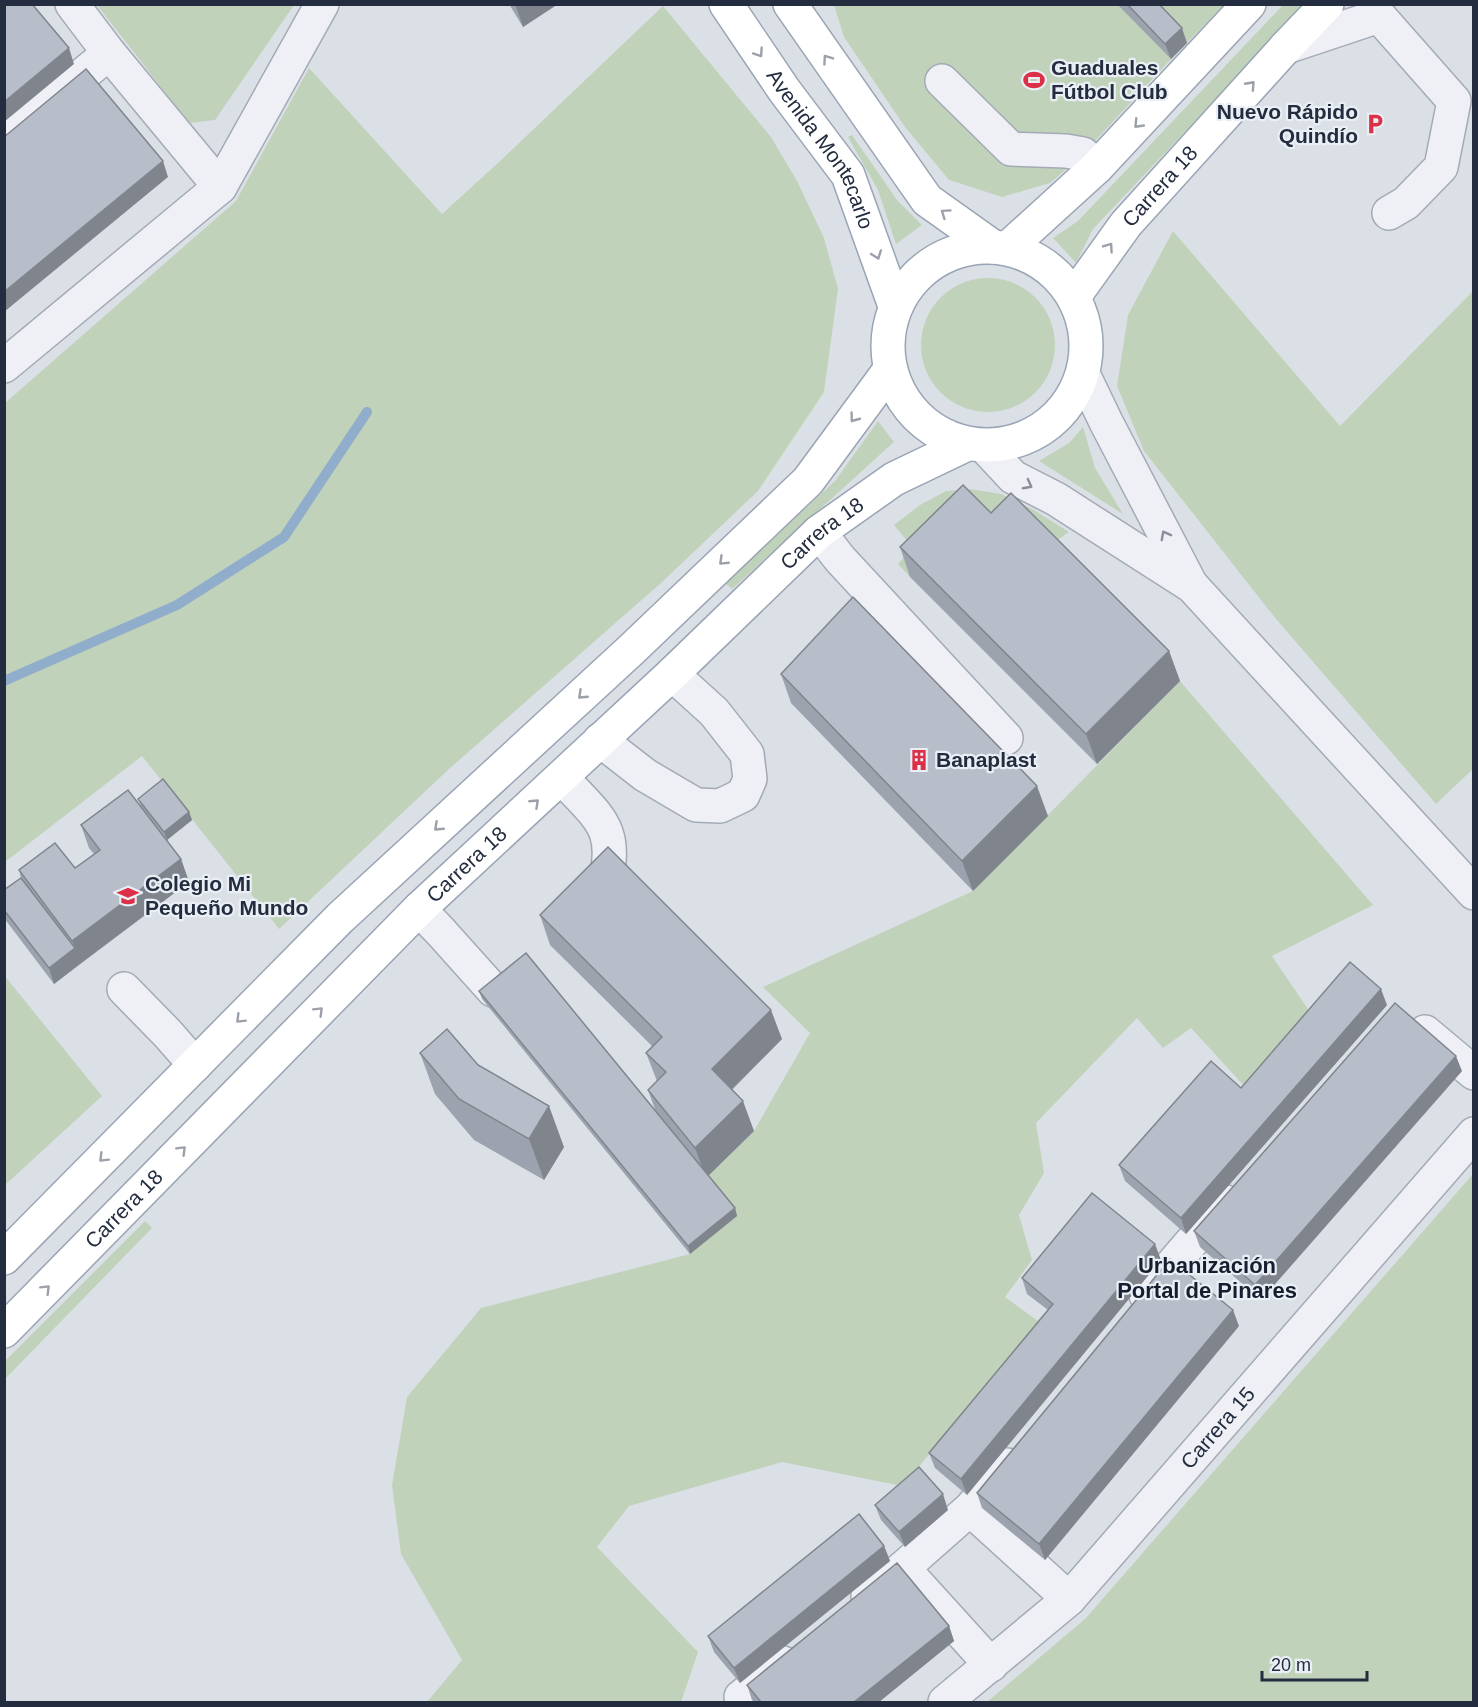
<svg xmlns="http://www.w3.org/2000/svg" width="1478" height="1707" viewBox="0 0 1478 1707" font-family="Helvetica,sans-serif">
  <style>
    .green { fill: #c1d2bb }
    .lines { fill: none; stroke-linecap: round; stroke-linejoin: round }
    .stream { stroke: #91adcc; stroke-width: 10 }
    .minor-casing { stroke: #a4aab5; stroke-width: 36 }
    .major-casing { stroke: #99a4b4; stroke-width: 36 }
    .minor { stroke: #eef0f5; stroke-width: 33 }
    .major { stroke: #fff; stroke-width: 33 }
    .wall { fill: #9da3ae }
    .shaded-wall { fill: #80858d }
    .building { fill: #b7beca; stroke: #80858d; stroke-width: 1.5 }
    .oneway { stroke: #9ca0a9 }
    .oneway2 { stroke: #888e9a }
    .labels { text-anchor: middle; stroke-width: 4.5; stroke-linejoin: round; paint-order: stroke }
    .poi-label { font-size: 21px; font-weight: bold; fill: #232d3f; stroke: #eaeff5; text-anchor: start }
    .street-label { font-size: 21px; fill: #232d3f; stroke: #eaeff5 }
    .neighbourhood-label { font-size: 22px; font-weight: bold; fill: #161e2f; stroke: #eaeff5 }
  </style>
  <rect width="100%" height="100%" fill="#dbe0e7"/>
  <path class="green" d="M97,5h197l-79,115 -26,3z
    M834,5h390l-53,54 -88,95 -19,17 -14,12 -48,14 -53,-17 -44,-53 -61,-90z
    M1283,5h22l-212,224 -17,34 -23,-25 25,-17z
    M663,6l108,131 26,44 27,57 14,51 -14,103 -66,99 -97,92 -212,186 -170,160 -137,-173 -137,106v-459l231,-202 73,-133 133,146 57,-52z
    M852,135l45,65 25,25 -26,19 -18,-54 -30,-53z
    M1173,231l167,195 133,-135v478l-37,35 -160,-185 -132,-168 -27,-65 11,-71z
    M921 345a67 67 0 1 1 134 0a67 67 0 1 1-134 0Z
    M878,421l16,21 -162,147 -7,-6 110,-102z
    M1083,427l12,41 28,46 -84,-53 30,-18z
    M971,489l30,5 33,16 35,22 -23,16 -73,-33 -63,62 -12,-13 14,-17 -18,-22 26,-20 26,-14z
    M1180,681l193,224 -101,51 38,56 -64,76 -55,-60 -28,20 -26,-30 -101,105 8,50 -25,42 13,45 -27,37 37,27 -140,162 -120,-24 -153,44 -32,41 101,105 -17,50h-254l35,-42 -61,-106 -9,-69 15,-88 74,-89 209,-54 47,-38 -31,-38 48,-47 56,-98 -47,-46 210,-96z
    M4,975l98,121 -97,89h-1z
    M1473,1174v528h-486l98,-83z
    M145,1221l7,7 -147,151v-18z"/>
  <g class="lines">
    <path class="stream" d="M4,681l173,-76 107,-68 83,-125"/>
    <defs>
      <g id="minor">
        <path d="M72,4l37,49 111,134"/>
        <path d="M1286,47l93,-31 75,85 -13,66 -35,36 -17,10"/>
        <path d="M942,81l69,68 55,2 17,3 14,13"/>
        <path d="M4,140l105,-87"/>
        <path d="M4,366l216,-179 102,-183"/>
        <path d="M1083,374l23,48 85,163"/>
        <path d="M985,447l28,30 43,22 136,87 282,307"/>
        <path d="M819,532l21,27 166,179"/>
        <path d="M600,740l45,35 51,30 24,1 23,-11 7,-16 -3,-25 -33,-42 -42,-38"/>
        <path d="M562,778c40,43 58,51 41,114"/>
        <path d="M419,909l22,23 52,58"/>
        <path d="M124,989l44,45 27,31"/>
        <path d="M1425,1032l49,41"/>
        <path d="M1146,1295l80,-93"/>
        <path d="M970,1509l99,90"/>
        <path d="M903,1568l88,97"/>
        <path d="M868,1596l35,-28 67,-59 37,-44"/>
        <path d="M746,1702l-5,-5 42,-34"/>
        <path id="s1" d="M945,1702l124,-103 405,-465"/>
      </g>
      <g id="major">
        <path id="s2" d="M726,4l58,86 64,85 47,131"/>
        <path d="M790,4l137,196 66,47"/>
        <circle cx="987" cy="346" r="99"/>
        <path d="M1008,248l89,-81 152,-163"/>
        <path id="s3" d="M1075,295l51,-71 160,-177 41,-43"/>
        <path d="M4,1258l336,-340 291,-268 177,-169 81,-110"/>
        <path id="s4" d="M4,1331l415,-422 253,-235 147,-142 75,-53 73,-35"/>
      </g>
    </defs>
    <use href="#minor" class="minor-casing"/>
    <use href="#major" class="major-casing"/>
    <use href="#minor" class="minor"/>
    <use href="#major" class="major"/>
  </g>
  <path class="wall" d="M509,4h49l-35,23z
    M1117,4h42l28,39 -16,16z
    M991,513l178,138 11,30 -83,83 -187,-187 -10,-30z
    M781,674l267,142 -75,75 -182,-188z
    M138,799l51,13 3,8 -25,20 14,19 8,23 -135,102 -50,-66v-28l17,-12 -2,-8 56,-2 19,-14 -5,-6 -8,-23 60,-19z
    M540,915l242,124 -50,51 22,41 -46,45 27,32 2,8 -47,38 -208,-255 -3,-8 177,121 -8,-22 9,-9 -11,-28 6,-7 -102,-101z
    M1387,1005l-201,229 -61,-53 -6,-16z
    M420,1053l58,12 86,82 -20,33 -70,-40 -39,-46z
    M1462,1071l-201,229 -61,-53 -6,-16z
    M1161,1260l-194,235 -32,-27 -6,-15 119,-143 -21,-16 -5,-16z
    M1239,1326l-194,234 -63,-52 -5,-15z
    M875,1505l73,5 -43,37 -24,-27z
    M884,1546l6,15 -150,122 -26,-31 -6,-16z
    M949,1626l5,15 -75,61h-125l-2,-2 -5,-15z"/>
  <path class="shaded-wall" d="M515,4h43l-35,23z
    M1182,28l5,15 -16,16 -6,-15z
    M69,48l5,16 -70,58v-20z
    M163,161l5,16 -164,135v-20z
    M1169,651l11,30 -83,83 -11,-30z
    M1037,786l11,30 -75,75 -11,-30z
    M189,812l3,8 -25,20 -3,-8z
    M181,859l8,23 -108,81 -9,-22z
    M75,948l6,15 -27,21 -5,-16z
    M1381,989l6,16 -201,229 -5,-16z
    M771,1010l11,29 -60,60 -10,-30z
    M1456,1056l6,15 -201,229 -6,-15z
    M743,1101l11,30 -48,47 -11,-30z
    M549,1106l15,41 -20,33 -15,-41z
    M735,1208l2,8 -47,38 -2,-8z
    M1155,1244l6,16 -194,235 -6,-16z
    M1233,1310l6,16 -194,234 -6,-16z
    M943,1494l5,16 -43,37 -6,-15z
    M884,1546l6,15 -150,122 -6,-15z
    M949,1626l5,15 -75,61h-25z"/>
  <path class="building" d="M4,4h28l37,44 -65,54z
    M1127,4h32l23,24 -17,16z
    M86,69l77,92 -159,131v-155z
    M963,485l28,28 20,-20 158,158 -83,83 -186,-187z
    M853,597l184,189 -75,75 -181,-187z
    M163,779l26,33 -25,20 -26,-33z
    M128,790l53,69 -109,82 -53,-71 36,-27 20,25 25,-18 -19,-25z
    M608,847l163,163 -59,59 31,32 -48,47 -47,-58 18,-18 -20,-19 16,-16 -122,-122z
    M21,878l54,70 -26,20 -45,-58v-20z
    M526,953l209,255 -47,38 -209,-255z
    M1350,962l31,27 -200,229 -62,-53 92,-104 30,27z
    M1395,1003l61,53 -201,229 -61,-54z
    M447,1029l31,36 71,41 -20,33 -70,-40 -39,-46z
    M1092,1193l63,51 -194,235 -32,-26 124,-149 -31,-26z
    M1170,1259l63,51 -194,234 -62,-51z
    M919,1467l24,27 -44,38 -24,-27z
    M859,1514l25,32 -150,122 -26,-32z
    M897,1563l52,63 -95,76h-93l-14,-17z"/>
  <defs><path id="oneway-chevron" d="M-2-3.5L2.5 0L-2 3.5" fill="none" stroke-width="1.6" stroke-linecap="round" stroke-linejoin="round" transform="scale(1.5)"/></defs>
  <g class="oneway">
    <use href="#oneway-chevron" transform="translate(759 53) rotate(56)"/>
    <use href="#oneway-chevron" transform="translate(827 59) rotate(-125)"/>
    <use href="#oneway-chevron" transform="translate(1251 85) rotate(-48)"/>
    <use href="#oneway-chevron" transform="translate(1138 124) rotate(134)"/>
    <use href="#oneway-chevron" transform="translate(945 213) rotate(-145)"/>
    <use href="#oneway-chevron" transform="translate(1109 247) rotate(-55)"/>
    <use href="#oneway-chevron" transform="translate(877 255) rotate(70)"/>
    <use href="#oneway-chevron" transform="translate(854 418) rotate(127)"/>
    <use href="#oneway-chevron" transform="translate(723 561) rotate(136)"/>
    <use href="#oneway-chevron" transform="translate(582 695) rotate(137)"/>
    <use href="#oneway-chevron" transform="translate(535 803) rotate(-43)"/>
    <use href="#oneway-chevron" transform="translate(438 827) rotate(137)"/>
    <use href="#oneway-chevron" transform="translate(319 1011) rotate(-45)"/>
    <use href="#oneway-chevron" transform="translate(240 1019) rotate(135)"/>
    <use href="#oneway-chevron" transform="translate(182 1150) rotate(-45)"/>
    <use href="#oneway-chevron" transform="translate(103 1158) rotate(135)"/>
    <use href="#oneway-chevron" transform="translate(46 1289) rotate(-45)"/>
  </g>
  <g class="oneway2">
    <use href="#oneway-chevron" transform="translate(1028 485) rotate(28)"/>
    <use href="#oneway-chevron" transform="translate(1165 535) rotate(-118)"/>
  </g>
  <defs>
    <symbol id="stadium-bare" viewBox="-9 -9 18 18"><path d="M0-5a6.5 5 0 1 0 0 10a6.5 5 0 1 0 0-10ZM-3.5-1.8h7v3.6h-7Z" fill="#dc3049" stroke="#eaeff5" stroke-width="2.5" paint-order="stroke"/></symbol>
    <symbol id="parking-bare" viewBox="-9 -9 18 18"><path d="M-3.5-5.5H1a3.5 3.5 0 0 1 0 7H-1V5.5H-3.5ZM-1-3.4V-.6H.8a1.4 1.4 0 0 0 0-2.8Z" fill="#dc3049" stroke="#eaeff5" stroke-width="2.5" paint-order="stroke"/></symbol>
    <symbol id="building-bare" viewBox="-9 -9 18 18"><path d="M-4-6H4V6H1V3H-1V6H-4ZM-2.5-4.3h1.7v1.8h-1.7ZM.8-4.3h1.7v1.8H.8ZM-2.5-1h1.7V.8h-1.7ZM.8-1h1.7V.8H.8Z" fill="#dc3049" stroke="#eaeff5" stroke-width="2.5" paint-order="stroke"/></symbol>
    <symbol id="university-bare" viewBox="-9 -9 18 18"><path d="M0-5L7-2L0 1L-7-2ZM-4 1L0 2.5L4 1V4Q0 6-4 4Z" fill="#dc3049" stroke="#eaeff5" stroke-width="2.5" paint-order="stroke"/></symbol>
  </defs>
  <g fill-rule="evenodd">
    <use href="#stadium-bare" x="1019" y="65" width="30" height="30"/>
    <use href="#parking-bare" x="1360" y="109" width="30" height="30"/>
    <use href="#building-bare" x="904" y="745" width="30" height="30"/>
    <use href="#university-bare" x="113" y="881" width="30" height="30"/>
  </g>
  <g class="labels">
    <g class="poi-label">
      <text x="1051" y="75">Guaduales<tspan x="1051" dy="24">Fútbol Club</tspan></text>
      <text x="1358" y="119" text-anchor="end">Nuevo Rápido<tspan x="1358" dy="24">Quindío</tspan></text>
      <text x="936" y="767">Banaplast</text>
      <text x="145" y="891">Colegio Mi<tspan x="145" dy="24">Pequeño Mundo</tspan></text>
    </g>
    <g class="street-label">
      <text dy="7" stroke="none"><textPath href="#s2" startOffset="174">Avenida Montecarlo</textPath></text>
      <text dy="7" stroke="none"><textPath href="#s3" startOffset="138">Carrera 18</textPath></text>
      <text dy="7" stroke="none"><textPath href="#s4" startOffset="1143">Carrera 18</textPath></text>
      <text dy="7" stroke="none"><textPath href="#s4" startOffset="657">Carrera 18</textPath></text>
      <text dy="7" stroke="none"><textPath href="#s4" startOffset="171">Carrera 18</textPath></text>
      <text dy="7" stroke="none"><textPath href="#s1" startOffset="388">Carrera 15</textPath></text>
    </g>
    <g class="neighbourhood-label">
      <text x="1207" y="1273">Urbanización<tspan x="1207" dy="25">Portal de Pinares</tspan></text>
    </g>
  </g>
  <rect width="1478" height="1707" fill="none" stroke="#232d3f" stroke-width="12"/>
  <path d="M1262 1671v9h105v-9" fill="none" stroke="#232d3f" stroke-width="3"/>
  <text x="1271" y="1671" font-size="18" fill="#232d3f" stroke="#eaeff5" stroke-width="4.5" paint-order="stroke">20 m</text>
</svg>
